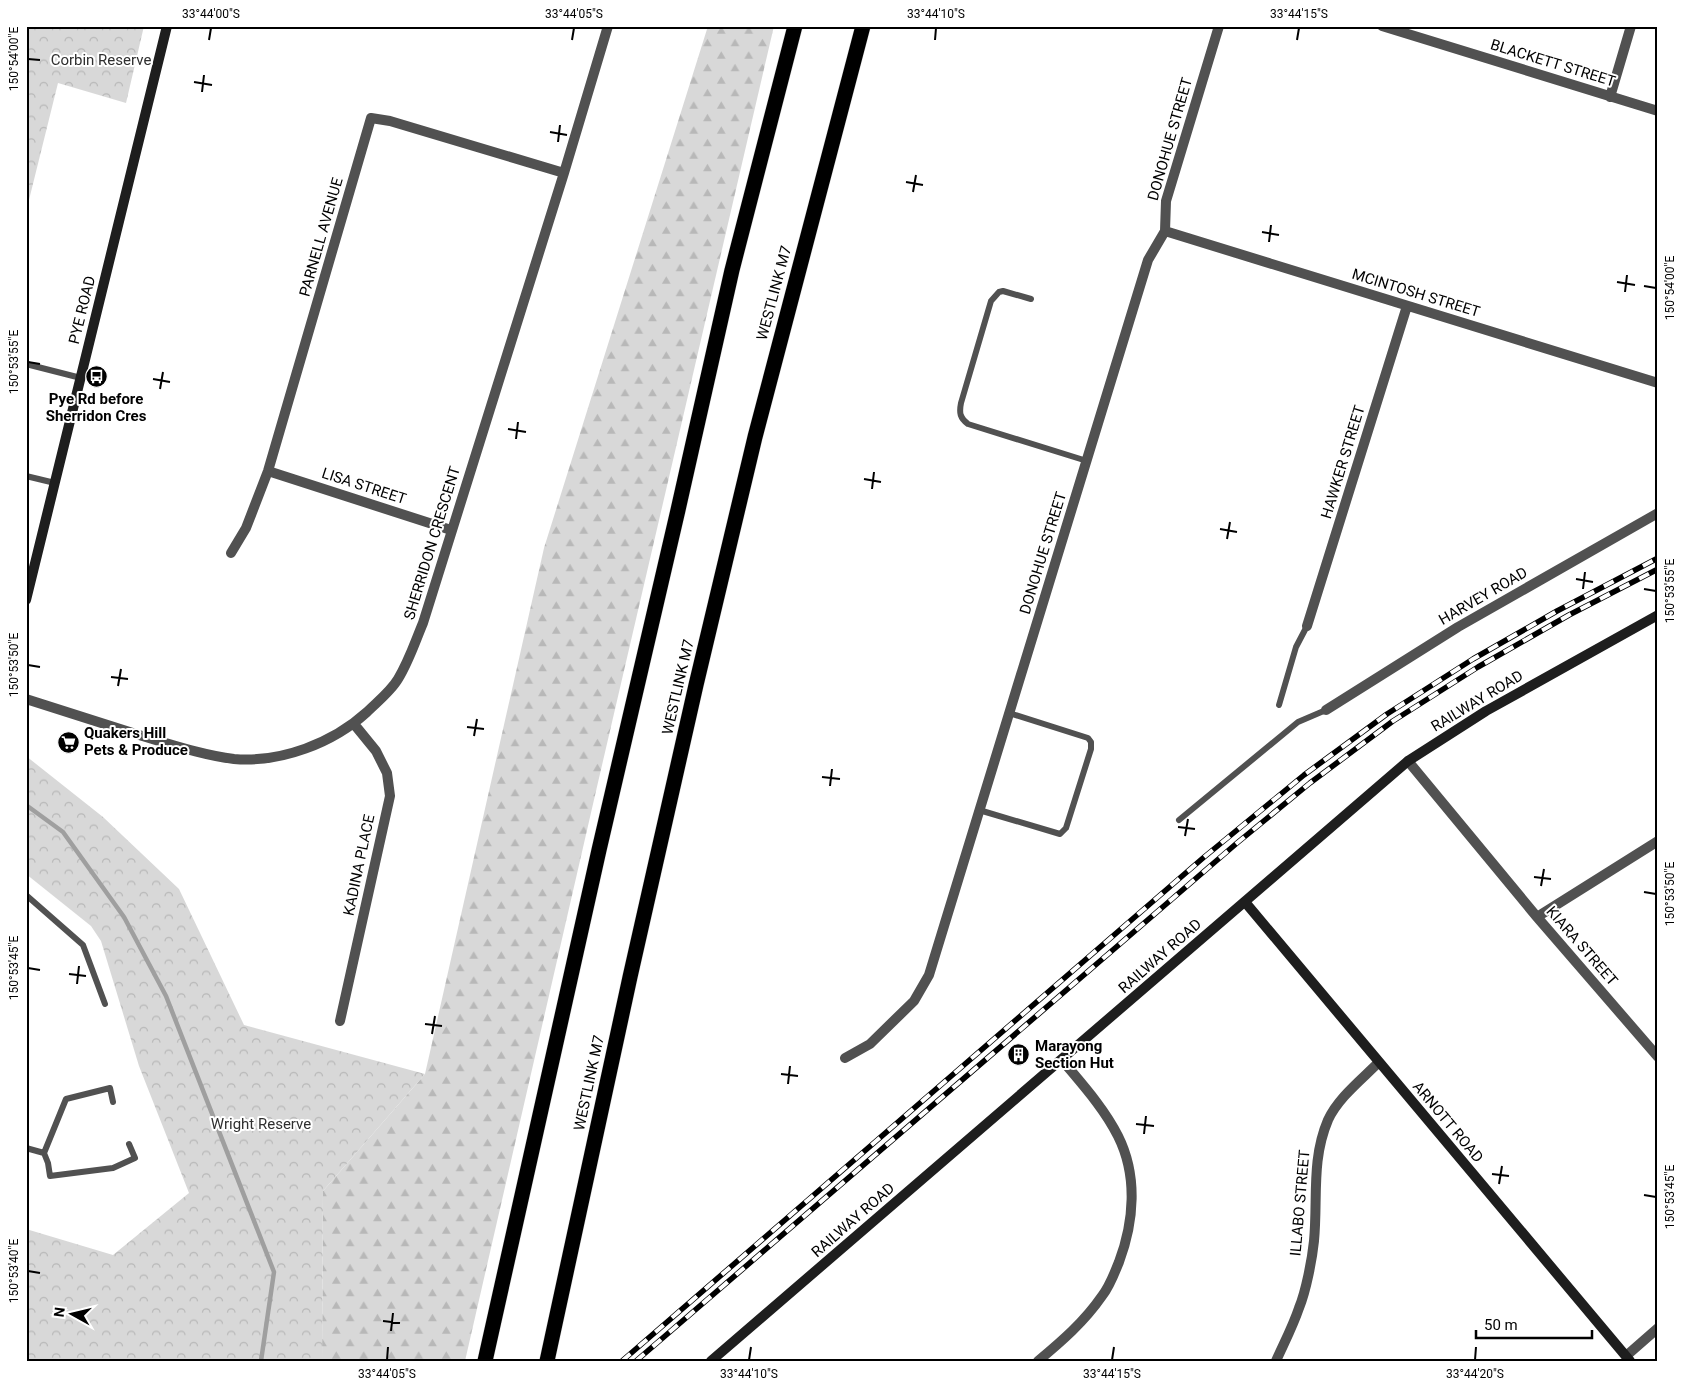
<svg xmlns="http://www.w3.org/2000/svg" width="1684" height="1387" viewBox="0 0 1684 1387" font-family="Roboto,sans-serif">
  <style>
    .forest { fill: url(#forest-firs) }
    .park { fill: url(#park-crowns) }
    .lines { fill: none; stroke-linecap: round; stroke-linejoin: round }
    .stream { stroke: #9f9f9f; stroke-width: 4.5 }
    .highway-casing { stroke: #dbdbdb; stroke-width: 16 }
    .lane { stroke: #515151; stroke-width: 6 }
    .street { stroke: #515151; stroke-width: 10 }
    .secondary { stroke: #1e1e1e; stroke-width: 10 }
    .highway { stroke: #000; stroke-width: 15 }
    .rail-casing { stroke: #000; stroke-width: 5.5 }
    .rail { stroke: #fff; stroke-width: 4; stroke-dasharray: 11; stroke-linecap: butt }
    .ticks { fill: none; stroke: #000; stroke-width: 2 }
    .labels { text-anchor: middle; stroke-width: 4; stroke-linejoin: round; paint-order: stroke }
    .park-label { font-size: 15px; fill: #2f2f2f; stroke: #fff }
    .street-label { font-size: 15px; fill: #000; stroke: #fff }
    .poi-label { font-size: 15px; font-weight: bold; fill: #000; stroke: #fff; text-anchor: start }
    .neatline { fill: none; stroke: #000; stroke-width: 2 }
    .ticks-label { font-size: 12px; text-anchor: middle; fill: #000 }
  </style>
  <defs>
    <pattern id="forest-firs" width="22" height="20" patternUnits="userSpaceOnUse" patternTransform="scale(1.25)"><rect width="22" height="20" fill="#d8d8d8"/><path d="M5 1l3.5 6h-7zM16 11l3.5 6h-7z" fill="#b8b8b8"/></pattern>
    <pattern id="park-crowns" width="20" height="18" patternUnits="userSpaceOnUse" patternTransform="scale(1.25)"><rect width="20" height="18" fill="#d8d8d8"/><path d="M2 6a3 3 0 1 1 6 0M12 15a3 3 0 1 1 6 0" fill="none" stroke="#b8b8b8"/></pattern>
  </defs>
  <rect width="100%" height="100%" fill="#fff"/>
  <path class="forest" d="M708,26h66l-178,765 -131,570h-143l1,-170 102,-117 119,-526z"/>
  <path class="park" d="M26,26h118l-18,77 -68,-20 -32,129z
    M26,756l77,61 76,72 65,136 181,49 -102,117 -1,170h-296v-132l87,26 76,-62 -50,-127 -38,-125 -10,-15 -65,-52z"/>
  <g class="lines">
    <path class="stream" d="M26,805l37,27 61,85 42,79 108,276 -13,89"/>
    <defs>
      <path id="highway" d="M485,1361l114,-511 79,-340 54,-240 63,-244
        M547,1361l83,-384 66,-292 59,-248 108,-411"/>
    </defs>
    <use href="#highway" class="highway-casing"/>
    <path class="lane" d="M1031,299l-28,-8 -4,1 -8,9 -30,102c-2,10 -1,15 7,21l119,37
      M26,364l55,14
      M26,476l29,7
      M1279,705l17,-58 11,-21
      M979,810l81,24 6,-6 25,-79v-7l-3,-4 -79,-25
      M1179,820l119,-98 28,-12
      M26,895l57,50 22,59
      M26,1148l18,5 4,10 2,13 63,-8 22,-10 -6,-14
      M44,1153l22,-54 44,-11 3,14"/>
    <path class="street" d="M1382,26l276,85
      M1610,97l21,-71
      M1165,231l493,152
      M268,471l183,59
      M231,553l15,-25 22,-57 103,-353 19,3 174,52
      M1307,626l100,-320
      M26,699c38,12 75,24 113,36 31,9 63,20 95,24 47,4 99,-16 133,-47 10,-10 24,-21 31,-33 11,-18 17,-37 25,-56l141,-450 44,-147
      M1326,710l132,-83 200,-114
      M1408,761l129,156 121,140
      M1537,917l121,-76
      M340,1021l50,-225 -3,-23 -11,-22 -22,-27
      M845,1058l25,-14 44,-43 15,-26 219,-715 17,-29 1,-30 53,-175
      M1626,1356l32,-28
      M1038,1361c24,-20 46,-39 64,-65 8,-10 12,-22 17,-34 15,-40 19,-86 -1,-126 -14,-28 -36,-52 -56,-76
      M1276,1361c8,-18 17,-35 23,-53 7,-17 13,-48 15,-67 4,-42 -3,-81 14,-121 10,-22 33,-40 50,-57"/>
    <path class="secondary" d="M26,600l141,-574
      M1245,902l385,459
      M711,1361l697,-600 78,-50 172,-96"/>
    <use href="#highway" class="highway"/>
    <defs>
      <path id="rail" d="M622,1361l581,-503 101,-83 83,-61 86,-55 84,-48 101,-53
        M636,1361l601,-518 73,-60 83,-62 85,-54 91,-52 89,-46"/>
    </defs>
    <use href="#rail" class="rail-casing"/>
    <use href="#rail" class="rail"/>
  </g>
  <path class="ticks" d="M209,40l2,-12M572,40l2,-12M935,40l1,-12M1297,40l2,-12M28,59l12,1M194,82l18,3M202,92l2,-17M550,132l17,3M558,142l2,-17M906,182l17,3M913,192l3,-17M1262,232l17,3M1269,242l2,-17M1617,282l18,3M1644,286l12,2M1625,292l2,-17M28,362l12,2M153,379l17,3M160,389l3,-17M508,429l18,3M516,439l2,-17M864,479l17,3M872,489l2,-17M1220,529l17,3M1227,539l3,-17M1576,579l17,3M1583,589l2,-17M1644,589l12,2M28,665l12,2M111,677l17,2M118,686l3,-17M467,727l17,2M474,736l3,-17M822,777l18,2M830,786l2,-17M1178,827l17,2M1185,836l3,-17M1534,877l17,2M1541,886l3,-17M1644,892l12,2M28,968l12,2M69,974l17,2M77,984l2,-18M425,1024l17,2M432,1034l3,-18M781,1074l17,2M788,1084l2,-18M1136,1124l18,2M1144,1134l2,-18M1492,1174l17,2M1499,1184l3,-18M1644,1195l12,2M28,1271l12,2M383,1321l17,2M391,1331l2,-18M387,1360l1,-13M749,1360l2,-13M1112,1360l2,-13M1475,1360l1,-13"/>
  <defs>
    <symbol id="bus-disc" viewBox="-11 -11 22 22"><circle r="9.5" fill="#000" stroke="#fff"/><path d="M-5-6H5V4H4V6H2V4H-2V6H-4V4H-5ZM-3.5-4V0h7V-4ZM-3.5 1.2v1.5H-2V1.2ZM2 1.2v1.5H3.5V1.2Z" fill="#fff"/></symbol>
    <symbol id="supermarket-disc" viewBox="-11 -11 22 22"><circle r="9.5" fill="#000" stroke="#fff"/><path d="M-6-5.5h2.5l.6 2H6L4.5 2H-2.5L-4.4-4H-6ZM-1.5 3.2a1.3 1.3 0 1 0 .1 0ZM3 3.2a1.3 1.3 0 1 0 .1 0Z" fill="#fff"/></symbol>
    <symbol id="building-disc" viewBox="-11 -11 22 22"><circle r="9.5" fill="#000" stroke="#fff"/><path d="M-4-6H4V6H1V3H-1V6H-4ZM-2.5-4.3h1.7v1.8h-1.7ZM.8-4.3h1.7v1.8H.8ZM-2.5-1h1.7V.8h-1.7ZM.8-1h1.7V.8H.8Z" fill="#fff"/></symbol>
  </defs>
  <g fill-rule="evenodd">
    <use href="#bus-disc" x="84" y="364" width="25" height="25"/>
    <use href="#supermarket-disc" x="56" y="730" width="25" height="25"/>
    <use href="#building-disc" x="1006" y="1042" width="25" height="25"/>
  </g>
  <g class="labels">
    <g class="park-label">
      <text x="101" y="65">Corbin Reserve</text>
      <text x="261" y="1129">Wright Reserve</text>
    </g>
    <g class="street-label">
      <text transform="translate(1553 63) rotate(17)" y="5">BLACKETT STREET</text>
      <text transform="translate(1170 139) rotate(-74)" y="5">DONOHUE STREET</text>
      <text transform="translate(321 237) rotate(-74)" y="5">PARNELL AVENUE</text>
      <text transform="translate(774 293) rotate(-75)" y="5">WESTLINK M7</text>
      <text transform="translate(1416 293) rotate(17)" y="5">MCINTOSH STREET</text>
      <text transform="translate(82 310) rotate(-76)" y="5">PYE ROAD</text>
      <text transform="translate(1343 462) rotate(-73)" y="5">HAWKER STREET</text>
      <text transform="translate(364 486) rotate(18)" y="5">LISA STREET</text>
      <text transform="translate(432 543) rotate(-73)" y="5">SHERRIDON CRESCENT</text>
      <text transform="translate(1043 553) rotate(-73)" y="5">DONOHUE STREET</text>
      <text transform="translate(1483 596) rotate(-30)" y="5">HARVEY ROAD</text>
      <text transform="translate(678 687) rotate(-77)" y="5">WESTLINK M7</text>
      <text transform="translate(1477 701) rotate(-31)" y="5">RAILWAY ROAD</text>
      <text transform="translate(359 865) rotate(-78)" y="5">KADINA PLACE</text>
      <text transform="translate(1582 946) rotate(49)" y="5">KIARA STREET</text>
      <text transform="translate(1160 956) rotate(-41)" y="5">RAILWAY ROAD</text>
      <text transform="translate(589 1083) rotate(-78)" y="5">WESTLINK M7</text>
      <text transform="translate(1448 1122) rotate(50)" y="5">ARNOTT ROAD</text>
      <text transform="translate(1300 1203) rotate(-85)" y="5">ILLABO STREET</text>
      <text transform="translate(853 1220) rotate(-41)" y="5">RAILWAY ROAD</text>
    </g>
    <g class="poi-label">
      <text x="96" y="404" text-anchor="middle">Pye Rd before<tspan x="96" dy="17">Sherridon Cres</tspan></text>
      <text x="84" y="738">Quakers Hill<tspan x="84" dy="17">Pets &amp; Produce</tspan></text>
      <text x="1035" y="1051">Marayong<tspan x="1035" dy="17">Section Hut</tspan></text>
    </g>
  </g>
  <rect width="1684" height="1387" fill="none" stroke="#ffffff" stroke-width="55"/>
  <g transform="translate(72 1314) rotate(278)" stroke="#ffffff" stroke-width="4" paint-order="stroke">
  <path d="M0-4L9 19L0 12L-9 19Z" fill="#000000"/>
  <text y="-8" font-size="14" font-weight="bold" text-anchor="middle" fill="#000000">N</text>
  </g>
  <path d="M1476 1330v8h116v-8" fill="none" stroke="#000000" stroke-width="2.5"/>
  <text x="1484" y="1330" font-size="15" fill="#000000" stroke="#ffffff" stroke-width="4" paint-order="stroke">50 m</text>
  <rect x="28" y="28" width="1628" height="1332" class="neatline"/>
  <g class="ticks-label">
    <text x="211" y="18">33°44'00"S</text>
    <text x="574" y="18">33°44'05"S</text>
    <text x="936" y="18">33°44'10"S</text>
    <text x="1299" y="18">33°44'15"S</text>
    <text transform="translate(14 59) rotate(-90)" y="4">150°54'00"E</text>
    <text transform="translate(1670 288) rotate(-90)" y="4">150°54'00"E</text>
    <text transform="translate(14 362) rotate(-90)" y="4">150°53'55"E</text>
    <text transform="translate(1670 591) rotate(-90)" y="4">150°53'55"E</text>
    <text transform="translate(14 665) rotate(-90)" y="4">150°53'50"E</text>
    <text transform="translate(1670 894) rotate(-90)" y="4">150°53'50"E</text>
    <text transform="translate(14 968) rotate(-90)" y="4">150°53'45"E</text>
    <text transform="translate(1670 1197) rotate(-90)" y="4">150°53'45"E</text>
    <text transform="translate(14 1271) rotate(-90)" y="4">150°53'40"E</text>
    <text x="387" y="1378">33°44'05"S</text>
    <text x="749" y="1378">33°44'10"S</text>
    <text x="1112" y="1378">33°44'15"S</text>
    <text x="1475" y="1378">33°44'20"S</text>
  </g>
</svg>
